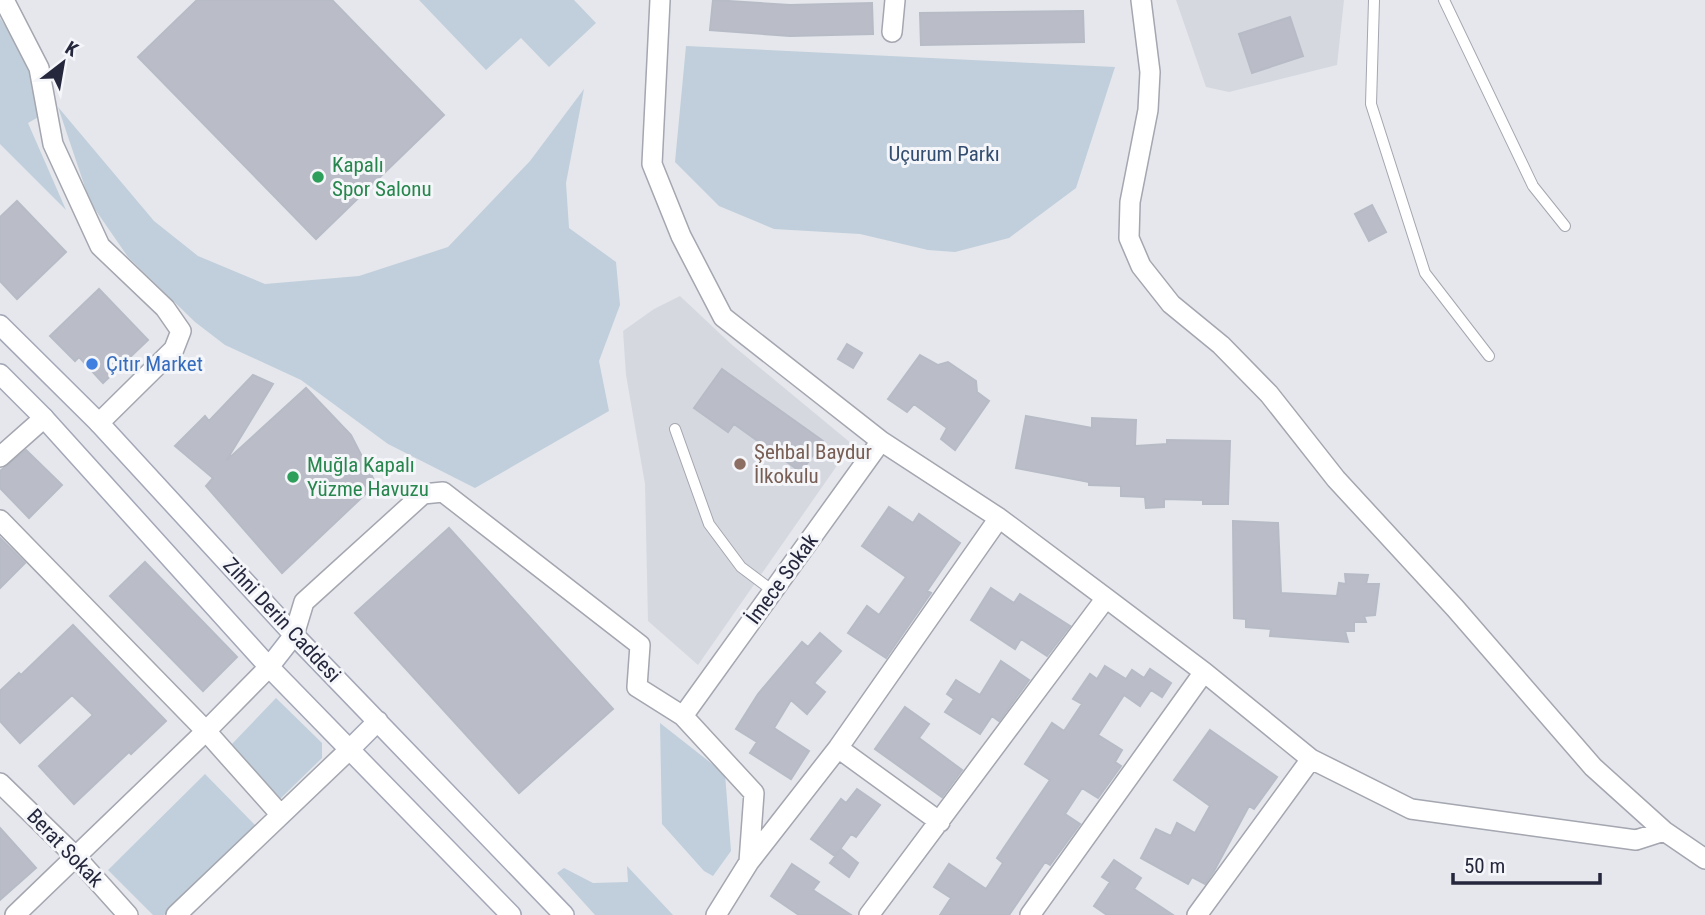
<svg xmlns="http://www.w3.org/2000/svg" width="1705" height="915" viewBox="0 0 1705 915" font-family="'Roboto Condensed',sans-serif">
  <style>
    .built { fill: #d6d8e0 }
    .green { fill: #c0cfdb }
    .building { fill: #babdc7; stroke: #b7bbc6; stroke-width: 2 }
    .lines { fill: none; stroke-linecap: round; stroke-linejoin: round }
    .service-casing { stroke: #a4a6b0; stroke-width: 12 }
    .minor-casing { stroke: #a4a6b0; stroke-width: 22 }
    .secondary-casing { stroke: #a4a7b7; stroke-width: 22 }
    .service { stroke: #fff; stroke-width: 10 }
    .minor { stroke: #fff; stroke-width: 19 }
    .secondary { stroke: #fff; stroke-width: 19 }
    .leisure-dot { fill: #2e9e5b; stroke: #f5f6f9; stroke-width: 2.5 }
    .shop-dot { fill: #3f7fe0; stroke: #f5f6f9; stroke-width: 2.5 }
    .education-dot { fill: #8d6e63; stroke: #f5f6f9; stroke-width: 2.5 }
    .labels { text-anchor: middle; stroke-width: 6; stroke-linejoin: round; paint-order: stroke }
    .park-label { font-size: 21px; fill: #334d70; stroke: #f5f6f9 }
    .leisure-label { font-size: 21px; fill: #27864d; stroke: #f5f6f9; text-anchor: start }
    .shop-label { font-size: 21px; fill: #366cbe; stroke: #f5f6f9; text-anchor: start }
    .education-label { font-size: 21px; fill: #785e54; stroke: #f5f6f9; text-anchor: start }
    .street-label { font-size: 21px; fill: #25273d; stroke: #f5f6f9 }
  </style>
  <rect width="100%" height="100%" fill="#e5e7ec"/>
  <path class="built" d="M1176,0h168l-7,65 -108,27 -23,-5z
    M680,296l51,48 121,100 -154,221 -50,-44 -3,-137 -19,-109 -3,-44 31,-22z"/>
  <path class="green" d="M419,0h155l22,23 -47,44 -28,-29 -35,32z
    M0,18c21,30 34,61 42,97l-14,8 38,87 -66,-66z
    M686,46l429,21 -39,121 -67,50 -54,14 -27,-2 -68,-16 -86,-5 -55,-23 -44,-44z
    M584,89l-18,94 3,45 47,34 4,43 -21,56 10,50 -134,77 -87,-44 -87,-64 -76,-35 -30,-23 -67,-65 -38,-55 -32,-95 96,114 44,35 67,28 94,-8 89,-29 82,-86z
    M276,698l46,45v15l-42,41 -48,-55z
    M660,723l65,51 6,77 -18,25 -9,-5 -42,-47z
    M205,774l50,51 -91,90h-11l-45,-45z
    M627,866l46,49h-78l-38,-42 7,-5 29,15 35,-1z"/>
  <path class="building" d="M197,0h135l112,115 -128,124 -178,-182z
    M713,0l77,5 82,-2 1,31 -83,2 -80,-6z
    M1083,11l1,31 -163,3 -1,-32z
    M1290,17l13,39 -51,17 -13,-39z
    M17,201l49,51 -49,47 -17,-18v-64z
    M1372,205l14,27 -17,9 -14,-27z
    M99,289l49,51 -45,43 -24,-26 -4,4 -25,-25z
    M847,344l15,9 -9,15 -15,-9z
    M920,355l18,10 10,-3 28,19 1,11 12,9 -34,49 -14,-11 6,-11 -33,-24 -7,8 -19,-13z
    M722,369l101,72 -22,31 -67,-48 -6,8 -34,-24z
    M253,375l20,9 -47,77 80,-73 45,47 25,49 -94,89 -76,-87 7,-8 -38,-32 30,-30 4,5z
    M1026,416l66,12v-10l44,2 -1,26 32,-2v-4l63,1 -2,63h-25v-4l-39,-1v8l-18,1 -1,-11 -24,-1v-10l-32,-1v-3l-73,-14z
    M26,450l36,35 -33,33 -29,-30v-17z
    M889,507l24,16 6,-9 41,29 -33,48 4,2 -45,65 -38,-25 19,-27 12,9 27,-38 -44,-31z
    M1233,521l45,2 3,70 56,3 2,-13 7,1 -1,-10 23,1 -2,9h13l-4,31 -11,1 2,6h-12v9h-9l3,11 -78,-6 1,-7 -25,-2v-8l-12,-1z
    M449,528l164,181 -94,84 -164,-180z
    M0,538l25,25 -25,25z
    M145,562l92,95 -34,34 -93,-95z
    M991,588l23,15 6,-9 50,32 -23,30 -26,-17 -6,10 -44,-29z
    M73,625l93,96 -35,33 -2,-2 -55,52 -35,-38 54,-51 -21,-20 -52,48 -20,-22v-30l19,-18 2,2z
    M820,633l21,18 -27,32 11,9 -18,22 -16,-14 -17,28 35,23 -18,28 -41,-26 7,-11 -21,-13 22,-35 44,-52 6,5z
    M1001,661l28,19 -30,41 -7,-5 -12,18 -35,-22 9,-13 -7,-5 9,-14 24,15z
    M1105,666l21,13 6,-9 12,8 6,-9 21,14 -9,14 -11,-7 -11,16 -16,-11 -26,40 24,15 -7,12 6,4 -23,32 -16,-10 -17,26 15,10 -30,41 -5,-3 -36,53h-69l11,-17 -17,-11 15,-23 37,25 17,-26 -6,-5 53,-78 -25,-16 27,-41 12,8 18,-27 -9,-5 17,-25 7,5z
    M905,707l24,17 -10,14 43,32 -20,27 -67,-48z
    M1210,730l67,47 -23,32 -5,-3 -35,65 -9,13 -13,-7 -4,7 -47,-26 15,-29 15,7 6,-13 18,10 15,-27 -36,-26z
    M857,789l23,16 -24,32 -5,-3 -16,22 -24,-17 30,-40 5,4z
    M0,828l36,40 -36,32z
    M841,849l17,14 -9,14 -19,-14z
    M1114,860l27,18 -7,11 39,26h-66l-13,-9 16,-24 -8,-5z
    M792,864l27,18 -6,8 38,25h-52l-28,-19z"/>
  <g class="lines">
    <defs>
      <path id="service" d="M1374,0l-3,104 54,169 64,83
        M1444,0l89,186 32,40
        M675,429l34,95 32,43 32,24"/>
      <path id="minor" d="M4,0l35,68 14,76 47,102 65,62 16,23 -7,18 -75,74
        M660,0l-8,164 29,72 42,81 158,124 118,77 107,80 98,74 107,87 100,50 225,31 28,-9
        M1141,0l9,72 -2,38 -18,92 -1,36 12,28 30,38 50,41 48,49 67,85 119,129 138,159 71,64 41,28
        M892,32l3,-32
        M0,457l44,-39
        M0,520l206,211 74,83
        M294,635l10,-33 119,-108 20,-2 197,153 -3,42 46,29 71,77 -5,69
        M683,716l198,-275
        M838,748l102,74
        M0,783l75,73 53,59
        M15,915l191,-184 63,-64
        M176,915l174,-166
        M716,915l33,-53 89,-114 161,-230
        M869,915l237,-317
        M1030,915l174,-243
        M1197,915l114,-156"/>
      <path id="secondary" d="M0,325l99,98 195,212 270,280
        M0,374l44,44 225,249 242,248
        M269,667l25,-32
        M350,749l28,-28"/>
    </defs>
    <use href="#service" class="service-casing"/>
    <use href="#minor" class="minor-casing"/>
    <use href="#secondary" class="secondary-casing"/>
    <use href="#service" class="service"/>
    <use href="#minor" class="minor"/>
    <use href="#secondary" class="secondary"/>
  </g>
  <g class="leisure-dot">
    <circle cx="318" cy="177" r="7"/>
    <circle cx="293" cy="477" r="7"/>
  </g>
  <circle class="shop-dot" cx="92" cy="364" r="7"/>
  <circle class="education-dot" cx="740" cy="464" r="7"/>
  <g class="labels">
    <g class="park-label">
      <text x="944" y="161">Uçurum Parkı</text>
    </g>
    <g class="leisure-label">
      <text x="332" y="172">Kapalı<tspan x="332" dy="24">Spor Salonu</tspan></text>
      <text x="307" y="472">Muğla Kapalı<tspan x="307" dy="24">Yüzme Havuzu</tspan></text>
    </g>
    <g class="shop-label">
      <text x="106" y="371">Çıtır Market</text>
    </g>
    <g class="education-label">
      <text x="754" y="459">Şehbal Baydur<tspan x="754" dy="24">İlkokulu</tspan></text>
    </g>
    <g class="street-label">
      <text transform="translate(782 579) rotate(-54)" y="7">İmece Sokak</text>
      <text transform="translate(282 620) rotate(47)" y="7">Zihni Derin Caddesi</text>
      <text transform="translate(65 848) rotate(46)" y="7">Berat Sokak</text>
    </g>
  </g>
  <g transform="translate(63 63) rotate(31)" stroke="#f5f6f9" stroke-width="5" paint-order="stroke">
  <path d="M0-5L12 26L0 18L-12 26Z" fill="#25273d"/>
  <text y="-10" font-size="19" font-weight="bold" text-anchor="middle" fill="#25273d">K</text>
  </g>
  <path d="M1453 873v10h147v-10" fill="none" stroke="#25273d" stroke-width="3.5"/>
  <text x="1464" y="873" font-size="21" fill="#25273d" stroke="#f5f6f9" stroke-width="5" paint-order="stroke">50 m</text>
</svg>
